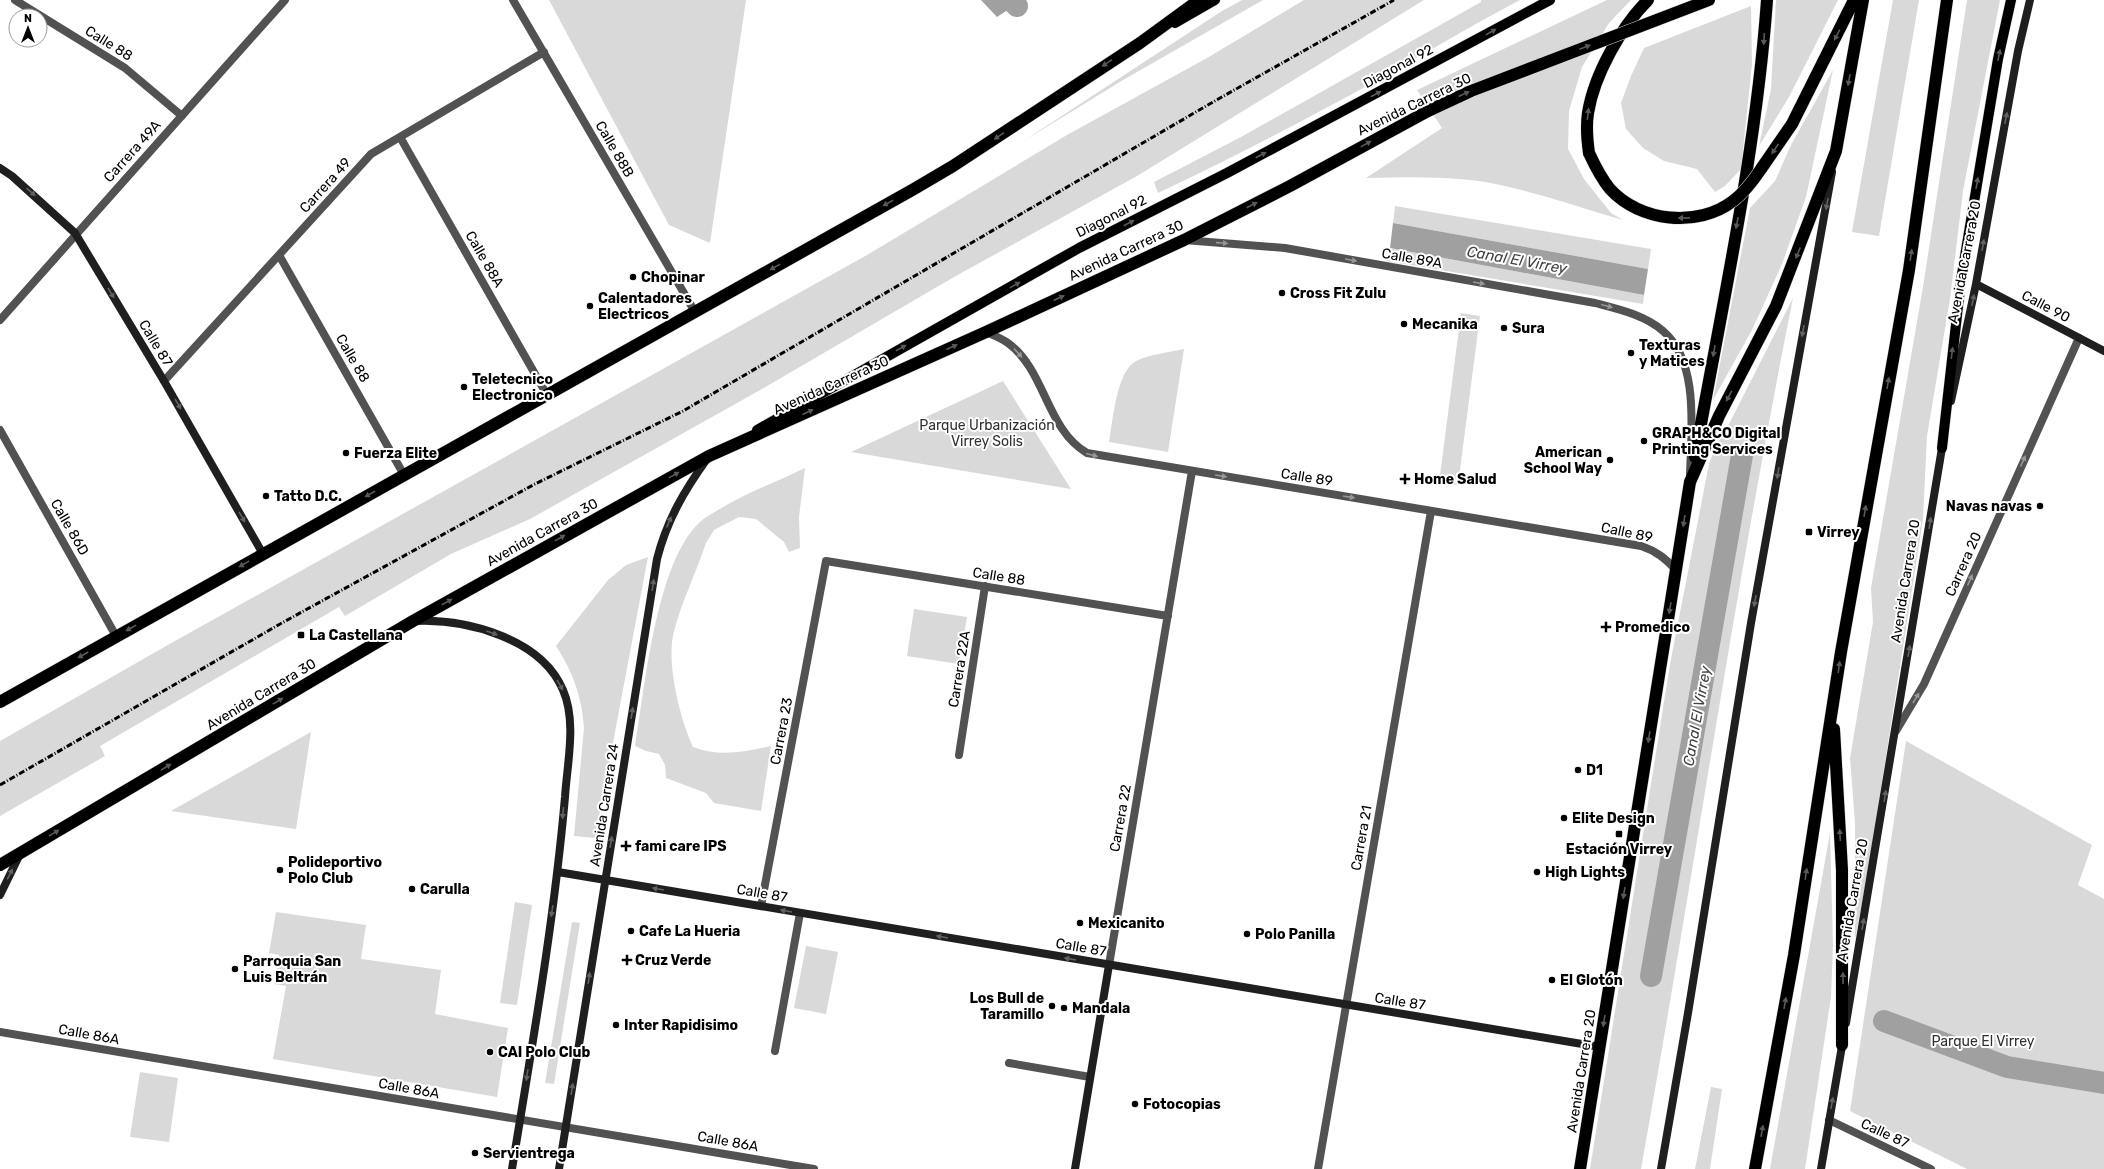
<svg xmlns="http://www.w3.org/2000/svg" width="2104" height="1169" viewBox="0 0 2104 1169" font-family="Rubik,sans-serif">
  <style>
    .green { fill: #d9d9d9 }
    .water { fill: #a0a0a0 }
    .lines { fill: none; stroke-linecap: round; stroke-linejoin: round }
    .canal { stroke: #a0a0a0; stroke-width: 22 }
    .primary-casing { stroke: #dbdbdb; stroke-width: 11 }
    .highway-casing { stroke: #dbdbdb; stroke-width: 13 }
    .street { stroke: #525252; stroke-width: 8 }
    .secondary { stroke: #1f1f1f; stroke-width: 8 }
    .primary { stroke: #000; stroke-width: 10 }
    .highway { stroke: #000; stroke-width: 12 }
    .rail { stroke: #000; stroke-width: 3; stroke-dasharray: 6 2 1 2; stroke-linecap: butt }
    .highway-bridge-casing { stroke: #dbdbdb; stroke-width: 13; stroke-linecap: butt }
    .highway-bridge { stroke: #000; stroke-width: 12 }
    .oneway { fill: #595959 }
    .oneway2 { fill: #626262 }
    .oneway3 { fill: #979797 }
    .poi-dot { fill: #000; stroke: #fff; stroke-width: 1.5 }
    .labels { text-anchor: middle; stroke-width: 4; stroke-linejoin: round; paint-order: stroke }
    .street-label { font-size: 14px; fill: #000; stroke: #fff }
    .poi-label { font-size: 14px; font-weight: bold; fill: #000; stroke: #fff; text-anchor: start }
    .park-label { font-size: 14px; fill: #303030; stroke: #fff }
    .water-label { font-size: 15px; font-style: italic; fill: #414141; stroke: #fff }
  </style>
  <rect width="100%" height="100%" fill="#fff"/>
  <path class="green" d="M549,0h197l-36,243 -41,-18z
    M1242,0h21l-140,80 -101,62 200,-131z
    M1304,0h120l-287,176 -183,101 -192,112 -232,130 -79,35 -106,62 -6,-9 -239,139 5,10 -105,60v-75l166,-95 701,-391 200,-120 140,-77z
    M1481,0h39c-50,26 -97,55 -146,82 -71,39 -142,76 -216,111l-4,-11 87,-45 240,-135z
    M1607,0h24l-22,23 -27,44 -13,44 -1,38 16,30 27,34 12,7c-48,-14 -95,-31 -144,-39 -38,-5 -76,-4 -113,-3l76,-50 -25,-38z
    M1776,0h62l-49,97 -30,49 12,-57z
    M1893,0h26l-40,236 -27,-4z
    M1967,0h33l-37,191 -13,108 -23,137 -4,83 -53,340 -15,81v-117l-5,-65 23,-136 -2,-34 52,-301z
    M1751,6l1,58 -11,105 -16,17 -10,6 -18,-23 -33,-8 -21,-13 -17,-19 -5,-26 10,-27 13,-28z
    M1833,70l-27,127 -24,67 -30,66 -39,70 37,-192 25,-27 16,-36z
    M1395,206l256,43 -3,20 -255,-46z
    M1390,248l254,47 -1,9 -256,-43z
    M1793,298c-58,289 -100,581 -152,871h-51l80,-505 39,-200 7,-19 13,-21z
    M1461,313l19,3 -22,169 -19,-2z
    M1184,349l-16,103 -59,-10c4,-21 7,-70 27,-81 11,-6 34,-9 48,-12z
    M1003,381l68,108 -220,-37z
    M805,468l-6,49 1,31 -11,4 -5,-10 -28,-23 -17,-2 -25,13 -8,13c-10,31 -26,61 -33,93 -6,30 7,83 20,111 27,10 51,5 78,-1l-10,65 -47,-8 -8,-10 -40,-15 -1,-13 -6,-11 -13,-3 -11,-5c10,-59 21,-184 65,-224 5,-5 12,-8 18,-12 28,-17 58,-28 87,-42z
    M648,557l-53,281 -21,-2 10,-108c-2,-31 -11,-56 -28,-82l52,-66 18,-15z
    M914,609l53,8 -8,47 -52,-8z
    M311,732l-15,97 -125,-18z
    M1906,741l186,104 -14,40 26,14v270h-137l-117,-58z
    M1830,833l3,112 -2,52 -26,172h-35z
    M515,902l17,3 -15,100 -17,-2z
    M276,912l90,13 -5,34 80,11 -6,44 73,14 -11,69 -224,-38 13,-73 -12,-2 5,-29 -10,-2z
    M572,922l8,1 -26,161 -9,-1z
    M806,946l32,6 -12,62 -32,-6z
    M140,1072l38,6 -9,64 -39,-5z
    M1711,1087l11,2 -12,80h-15z"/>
  <path class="water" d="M981,0h42l-26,17z
    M1393,223l255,46 -4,26 -254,-47z"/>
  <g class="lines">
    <path class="canal" d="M1011,0l6,6
      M1651,976l91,-521
      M1884,1021l123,46 97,16"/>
    <defs>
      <path id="primary" d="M1175,23l40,-23
        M757,430l322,-182 148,-75 323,-173
        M1942,448l19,-168 37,-221 13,-59"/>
      <path id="highway" d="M1589,153c-2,-14 -3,-27 -1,-40 6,-38 33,-86 60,-113
        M1761,169l31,-45 62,-124
        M1695,457c27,-152 61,-303 72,-457
        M0,702l914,-513 39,-23 187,-123 59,-43
        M1834,729l8,141v175
        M0,865l413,-244 296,-165 277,-124 198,-92 106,-54 138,-75
        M1580,1169l110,-687 29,-66 57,-110 60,-155 27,-151
        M1755,1169l39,-214 47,-303 68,-382 38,-270"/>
    </defs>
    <use href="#primary" class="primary-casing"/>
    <use href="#highway" class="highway-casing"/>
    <path class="street" d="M15,0l110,68 57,48
      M513,0l182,312
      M400,137l147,258
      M1184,240l101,8 310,55c23,6 50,12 68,28 37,31 28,101 27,145
      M279,255l125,220
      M0,320l285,-320
      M986,332c7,3 15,6 22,11 38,28 38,86 79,110l554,93c15,5 24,12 35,24
      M164,381l207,-227 173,-102
      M0,430l116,206
      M1896,731l28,-47 155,-346
      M959,755l26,-169
      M761,906l65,-345 342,55
      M1109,965l83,-494
      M0,1032l814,137
      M775,1051l25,-138
      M1009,1063l81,14
      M1829,1120l102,49
      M1318,1169l113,-658"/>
    <path class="secondary" d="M0,168l12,8 63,57 89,148 99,173
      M1976,284l128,67
      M1951,401l25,-117 42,-233 12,-51
      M416,621c50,-2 125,17 147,69 14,32 4,74 2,107 -11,125 -33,249 -53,372
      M558,872l1042,175
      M0,895l20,-41
      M1846,1023l97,-581
      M559,1169l98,-610c10,-39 27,-68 50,-100
      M1075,1169l34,-204
      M1661,1169l27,-156 63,-390 81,-451
      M1821,1169l22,-129"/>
    <use href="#primary" class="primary"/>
    <use href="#highway" class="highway"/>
    <path class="rail" d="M0,785l280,-161 253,-139 150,-74 530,-309 181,-102"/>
    <defs>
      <path id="highway-bridge" d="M1428,111l43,-20 238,-91
        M1589,153c6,13 12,25 21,36 30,33 88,39 123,12 12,-9 20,-20 28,-32"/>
    </defs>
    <use href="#highway-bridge" class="highway-bridge-casing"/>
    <use href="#highway-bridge" class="highway-bridge"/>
  </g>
  <defs><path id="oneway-solid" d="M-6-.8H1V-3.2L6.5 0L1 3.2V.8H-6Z"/></defs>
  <g class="oneway">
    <use href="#oneway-solid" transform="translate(1491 32) rotate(-29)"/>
    <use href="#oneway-solid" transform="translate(1837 35) rotate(117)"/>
    <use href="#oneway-solid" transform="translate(1764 39) rotate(94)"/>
    <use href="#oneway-solid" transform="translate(1585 47) rotate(-21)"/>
    <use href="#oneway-solid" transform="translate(1999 55) rotate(-79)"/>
    <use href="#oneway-solid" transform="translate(1107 63) rotate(146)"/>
    <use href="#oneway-solid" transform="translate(1849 80) rotate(100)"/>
    <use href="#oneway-solid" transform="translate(1376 94) rotate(-28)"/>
    <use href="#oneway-solid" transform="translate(1464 94) rotate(-24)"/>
    <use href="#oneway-solid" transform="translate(1588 114) rotate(-83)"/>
    <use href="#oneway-solid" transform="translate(999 136) rotate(146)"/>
    <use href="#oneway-solid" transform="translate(1366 144) rotate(-29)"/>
    <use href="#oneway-solid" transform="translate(1775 149) rotate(124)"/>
    <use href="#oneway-solid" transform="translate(1261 155) rotate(-28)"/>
    <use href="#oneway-solid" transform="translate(1977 183) rotate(-80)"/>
    <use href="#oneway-solid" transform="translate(888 203) rotate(151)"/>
    <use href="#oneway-solid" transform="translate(1252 205) rotate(-27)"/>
    <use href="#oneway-solid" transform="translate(1684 218) rotate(179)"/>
    <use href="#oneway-solid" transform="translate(1129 223) rotate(-27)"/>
    <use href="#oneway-solid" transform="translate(1737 223) rotate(101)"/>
    <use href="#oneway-solid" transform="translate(1798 253) rotate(112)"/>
    <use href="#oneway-solid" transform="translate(1911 255) rotate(-82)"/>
    <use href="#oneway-solid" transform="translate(775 267) rotate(151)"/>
    <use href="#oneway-solid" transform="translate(1015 285) rotate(-29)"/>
    <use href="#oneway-solid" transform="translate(1059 298) rotate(-25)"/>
    <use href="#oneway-solid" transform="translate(952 347) rotate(-24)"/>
    <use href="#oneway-solid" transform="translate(901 348) rotate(-29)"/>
    <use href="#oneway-solid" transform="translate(1714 351) rotate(100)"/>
    <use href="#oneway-solid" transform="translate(1952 353) rotate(-83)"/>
    <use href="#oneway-solid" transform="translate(1888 383) rotate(-80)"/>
    <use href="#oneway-solid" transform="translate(1729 396) rotate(118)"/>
    <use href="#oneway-solid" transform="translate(808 412) rotate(-24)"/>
    <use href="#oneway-solid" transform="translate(674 475) rotate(-29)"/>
    <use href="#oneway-solid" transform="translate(370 494) rotate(151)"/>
    <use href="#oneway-solid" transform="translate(1865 511) rotate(-80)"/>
    <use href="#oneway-solid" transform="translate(1684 521) rotate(99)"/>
    <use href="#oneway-solid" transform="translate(560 538) rotate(-29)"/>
    <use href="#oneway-solid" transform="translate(244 564) rotate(151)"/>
    <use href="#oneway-solid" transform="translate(447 602) rotate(-29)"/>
    <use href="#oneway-solid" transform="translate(1670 608) rotate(99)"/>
    <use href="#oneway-solid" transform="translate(131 628) rotate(151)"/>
    <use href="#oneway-solid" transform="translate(83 655) rotate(150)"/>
    <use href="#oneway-solid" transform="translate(1839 667) rotate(-82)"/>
    <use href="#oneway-solid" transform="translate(278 701) rotate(-31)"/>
    <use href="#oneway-solid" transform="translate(1649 737) rotate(99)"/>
    <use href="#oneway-solid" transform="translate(166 767) rotate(-31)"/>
    <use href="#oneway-solid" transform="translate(54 833) rotate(-31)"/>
    <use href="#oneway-solid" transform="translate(1840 835) rotate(-93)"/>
    <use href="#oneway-solid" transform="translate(1806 874) rotate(-81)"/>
    <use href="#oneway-solid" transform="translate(1624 893) rotate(99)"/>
    <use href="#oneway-solid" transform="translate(1843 978) rotate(-90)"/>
    <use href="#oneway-solid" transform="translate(1785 1003) rotate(-80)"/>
    <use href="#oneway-solid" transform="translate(1604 1021) rotate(99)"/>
    <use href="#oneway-solid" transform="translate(1762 1131) rotate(-80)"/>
  </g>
  <g class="oneway2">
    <use href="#oneway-solid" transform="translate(2006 118) rotate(-79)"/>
    <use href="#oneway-solid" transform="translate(31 192) rotate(41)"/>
    <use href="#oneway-solid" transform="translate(1827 204) rotate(101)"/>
    <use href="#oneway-solid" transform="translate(1983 245) rotate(-80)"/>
    <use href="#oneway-solid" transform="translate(111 293) rotate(59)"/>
    <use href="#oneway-solid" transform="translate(1973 300) rotate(-78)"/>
    <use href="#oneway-solid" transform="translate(1803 331) rotate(101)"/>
    <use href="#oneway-solid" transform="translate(178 404) rotate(60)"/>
    <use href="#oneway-solid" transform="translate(1778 473) rotate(99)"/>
    <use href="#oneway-solid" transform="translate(242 517) rotate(60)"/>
    <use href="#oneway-solid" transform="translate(669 522) rotate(-67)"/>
    <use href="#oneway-solid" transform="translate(1930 523) rotate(-81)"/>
    <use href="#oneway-solid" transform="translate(653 585) rotate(-81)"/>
    <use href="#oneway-solid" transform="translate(1755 601) rotate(100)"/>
    <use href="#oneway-solid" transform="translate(492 633) rotate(20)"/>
    <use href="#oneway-solid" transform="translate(1909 651) rotate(-80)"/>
    <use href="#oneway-solid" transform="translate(560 685) rotate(60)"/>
    <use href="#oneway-solid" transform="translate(632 713) rotate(-81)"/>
    <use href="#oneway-solid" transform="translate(1885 796) rotate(-81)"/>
    <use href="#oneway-solid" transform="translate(563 813) rotate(95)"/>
    <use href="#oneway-solid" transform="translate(611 842) rotate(-81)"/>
    <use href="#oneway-solid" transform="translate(10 874) rotate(-63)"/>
    <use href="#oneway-solid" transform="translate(658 889) rotate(-170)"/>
    <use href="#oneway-solid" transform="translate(552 911) rotate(99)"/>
    <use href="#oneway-solid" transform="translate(786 911) rotate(-170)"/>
    <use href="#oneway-solid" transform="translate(1863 924) rotate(-80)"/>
    <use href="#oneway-solid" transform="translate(942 937) rotate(-170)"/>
    <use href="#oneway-solid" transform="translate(1070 959) rotate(-170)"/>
    <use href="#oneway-solid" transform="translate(589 978) rotate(-81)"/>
    <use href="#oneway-solid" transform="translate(527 1075) rotate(99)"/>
    <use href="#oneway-solid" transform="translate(572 1089) rotate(-81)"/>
    <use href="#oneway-solid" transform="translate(1832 1103) rotate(-80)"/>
  </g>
  <g class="oneway3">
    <use href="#oneway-solid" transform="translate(1222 243) rotate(4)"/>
    <use href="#oneway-solid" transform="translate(1351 260) rotate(10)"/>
    <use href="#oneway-solid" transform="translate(1479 283) rotate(10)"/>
    <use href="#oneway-solid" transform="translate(1607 306) rotate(15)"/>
    <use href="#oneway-solid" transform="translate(1018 353) rotate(48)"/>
    <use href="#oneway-solid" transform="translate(1092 455) rotate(15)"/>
    <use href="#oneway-solid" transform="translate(2023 461) rotate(-66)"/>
    <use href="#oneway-solid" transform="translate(1221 476) rotate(9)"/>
    <use href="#oneway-solid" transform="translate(1349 497) rotate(9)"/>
    <use href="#oneway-solid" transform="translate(1970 580) rotate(-66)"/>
    <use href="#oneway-solid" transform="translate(1916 698) rotate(-59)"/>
  </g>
  <g class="poi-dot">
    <circle cx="633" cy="277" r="4"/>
    <circle cx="1282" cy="293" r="4"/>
    <circle cx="590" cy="306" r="4"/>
    <circle cx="1404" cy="324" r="4"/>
    <circle cx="1504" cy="328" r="4"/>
    <circle cx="1631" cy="353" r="4"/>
    <circle cx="464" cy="387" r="4"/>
    <circle cx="1644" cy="441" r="4"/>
    <circle cx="346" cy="453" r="4"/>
    <circle cx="1610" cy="460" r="4"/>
    <path d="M1403 473h4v4h4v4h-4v4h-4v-4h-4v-4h4z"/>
    <circle cx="266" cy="496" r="4"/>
    <circle cx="2040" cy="506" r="4"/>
    <rect x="1805" y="528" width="8" height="8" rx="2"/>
    <path d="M1604 621h4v4h4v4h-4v4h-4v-4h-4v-4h4z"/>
    <rect x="297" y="631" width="8" height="8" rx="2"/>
    <circle cx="1578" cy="770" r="4"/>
    <circle cx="1564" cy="818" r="4"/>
    <rect x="1615" y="830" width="8" height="8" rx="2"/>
    <path d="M624 840h4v4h4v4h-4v4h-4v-4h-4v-4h4z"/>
    <circle cx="280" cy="870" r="4"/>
    <circle cx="1537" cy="872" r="4"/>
    <circle cx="412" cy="889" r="4"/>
    <circle cx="1080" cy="923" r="4"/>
    <circle cx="631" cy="931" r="4"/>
    <circle cx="1247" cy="934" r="4"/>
    <path d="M625 954h4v4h4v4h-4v4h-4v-4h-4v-4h4z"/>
    <circle cx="235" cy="969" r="4"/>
    <circle cx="1552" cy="980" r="4"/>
    <circle cx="1052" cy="1006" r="4"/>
    <circle cx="1064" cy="1008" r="4"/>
    <circle cx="616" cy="1025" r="4"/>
    <circle cx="490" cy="1052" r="4"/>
    <circle cx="1135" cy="1104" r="4"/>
    <circle cx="475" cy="1153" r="4"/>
  </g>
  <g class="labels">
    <g class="street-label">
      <text transform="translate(109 43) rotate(32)" y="5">Calle 88</text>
      <text transform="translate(1398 66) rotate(-28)" y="5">Diagonal 92</text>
      <text transform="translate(1414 104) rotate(-26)" y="5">Avenida Carrera 30</text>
      <text transform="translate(615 149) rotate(60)" y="5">Calle 88B</text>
      <text transform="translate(132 151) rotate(-48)" y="5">Carrera 49A</text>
      <text transform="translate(325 185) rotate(-48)" y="5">Carrera 49</text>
      <text transform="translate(1111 216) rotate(-27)" y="5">Diagonal 92</text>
      <text transform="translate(1126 250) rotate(-25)" y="5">Avenida Carrera 30</text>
      <text transform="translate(1412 258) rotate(10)" y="5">Calle 89A</text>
      <text transform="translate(485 259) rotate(60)" y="5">Calle 88A</text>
      <text transform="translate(1964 262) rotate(-79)" y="5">Avenida Carrera 20</text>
      <text transform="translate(2046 306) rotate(28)" y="5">Calle 90</text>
      <text transform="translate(156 343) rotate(59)" y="5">Calle 87</text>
      <text transform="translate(353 358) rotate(60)" y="5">Calle 88</text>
      <text transform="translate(831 385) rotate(-24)" y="5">Avenida Carrera 30</text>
      <text transform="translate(1307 477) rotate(9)" y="5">Calle 89</text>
      <text transform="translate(70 527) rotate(60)" y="5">Calle 86D</text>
      <text transform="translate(542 532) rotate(-29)" y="5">Avenida Carrera 30</text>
      <text transform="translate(1627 532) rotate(12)" y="5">Calle 89</text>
      <text transform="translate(1963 564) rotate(-66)" y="5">Carrera 20</text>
      <text transform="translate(999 576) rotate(9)" y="5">Calle 88</text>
      <text transform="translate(1905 581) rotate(-81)" y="5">Avenida Carrera 20</text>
      <text transform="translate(959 669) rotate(-81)" y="5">Carrera 22A</text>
      <text transform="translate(261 694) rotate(-31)" y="5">Avenida Carrera 30</text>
      <text transform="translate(781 731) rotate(-79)" y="5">Carrera 23</text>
      <text transform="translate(604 805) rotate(-81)" y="5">Avenida Carrera 24</text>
      <text transform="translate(1120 818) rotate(-80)" y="5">Carrera 22</text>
      <text transform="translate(1361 838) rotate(-80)" y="5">Carrera 21</text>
      <text transform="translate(762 893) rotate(10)" y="5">Calle 87</text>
      <text transform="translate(1852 900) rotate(-80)" y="5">Avenida Carrera 20</text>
      <text transform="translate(1081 947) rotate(10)" y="5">Calle 87</text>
      <text transform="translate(1400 1001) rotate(9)" y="5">Calle 87</text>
      <text transform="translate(89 1034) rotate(10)" y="5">Calle 86A</text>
      <text transform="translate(1581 1071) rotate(-81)" y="5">Avenida Carrera 20</text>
      <text transform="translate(409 1088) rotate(10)" y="5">Calle 86A</text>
      <text transform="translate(1885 1133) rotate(25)" y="5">Calle 87</text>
      <text transform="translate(728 1141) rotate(10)" y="5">Calle 86A</text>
    </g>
    <g class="poi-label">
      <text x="641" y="282">Chopinar</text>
      <text x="1290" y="298">Cross Fit Zulu</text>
      <text x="598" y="303">Calentadores<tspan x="598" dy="16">Electricos</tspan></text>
      <text x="1412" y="329">Mecanika</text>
      <text x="1512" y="333">Sura</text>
      <text x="1639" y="350">Texturas<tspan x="1639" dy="16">y Matices</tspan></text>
      <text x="472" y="384">Teletecnico<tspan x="472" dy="16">Electronico</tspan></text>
      <text x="1652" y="438">GRAPH&amp;CO Digital<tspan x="1652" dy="16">Printing Services</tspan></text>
      <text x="1602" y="457" text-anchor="end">American<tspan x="1602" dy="16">School Way</tspan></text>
      <text x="354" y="458">Fuerza Elite</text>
      <text x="1414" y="484">Home Salud</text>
      <text x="274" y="501">Tatto D.C.</text>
      <text x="2032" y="511" text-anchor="end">Navas navas</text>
      <text x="1817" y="537">Virrey</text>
      <text x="1615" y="632">Promedico</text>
      <text x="309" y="640">La Castellana</text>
      <text x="1586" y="775">D1</text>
      <text x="1572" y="823">Elite Design</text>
      <text x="635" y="851">fami care IPS</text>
      <text x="1619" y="854" text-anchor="middle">Estación Virrey</text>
      <text x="288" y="867">Polideportivo<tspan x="288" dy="16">Polo Club</tspan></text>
      <text x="1545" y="877">High Lights</text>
      <text x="420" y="894">Carulla</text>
      <text x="1088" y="928">Mexicanito</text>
      <text x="639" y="936">Cafe La Hueria</text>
      <text x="1255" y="939">Polo Panilla</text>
      <text x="635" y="965">Cruz Verde</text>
      <text x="243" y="966">Parroquia San<tspan x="243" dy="16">Luis Beltrán</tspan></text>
      <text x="1560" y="985">El Glotón</text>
      <text x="1044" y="1003" text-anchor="end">Los Bull de<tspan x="1044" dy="16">Taramillo</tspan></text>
      <text x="1072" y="1013">Mandala</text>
      <text x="624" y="1030">Inter Rapidisimo</text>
      <text x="498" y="1057">CAI Polo Club</text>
      <text x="1143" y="1109">Fotocopias</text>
      <text x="483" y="1158">Servientrega</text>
    </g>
    <g class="park-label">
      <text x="987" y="430">Parque Urbanización<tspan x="987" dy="16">Virrey Solis</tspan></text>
      <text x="1983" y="1046">Parque El Virrey</text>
    </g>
    <g class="water-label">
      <text transform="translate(1517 260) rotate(10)" y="5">Canal El Virrey</text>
      <text transform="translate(1697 716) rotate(-80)" y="5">Canal El Virrey</text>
    </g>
  </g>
  <g transform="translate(28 28)"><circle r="19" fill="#ffffff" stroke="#999999"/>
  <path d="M0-3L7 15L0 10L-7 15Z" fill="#000000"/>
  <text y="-6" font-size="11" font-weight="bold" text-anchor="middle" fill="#000000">N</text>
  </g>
</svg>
